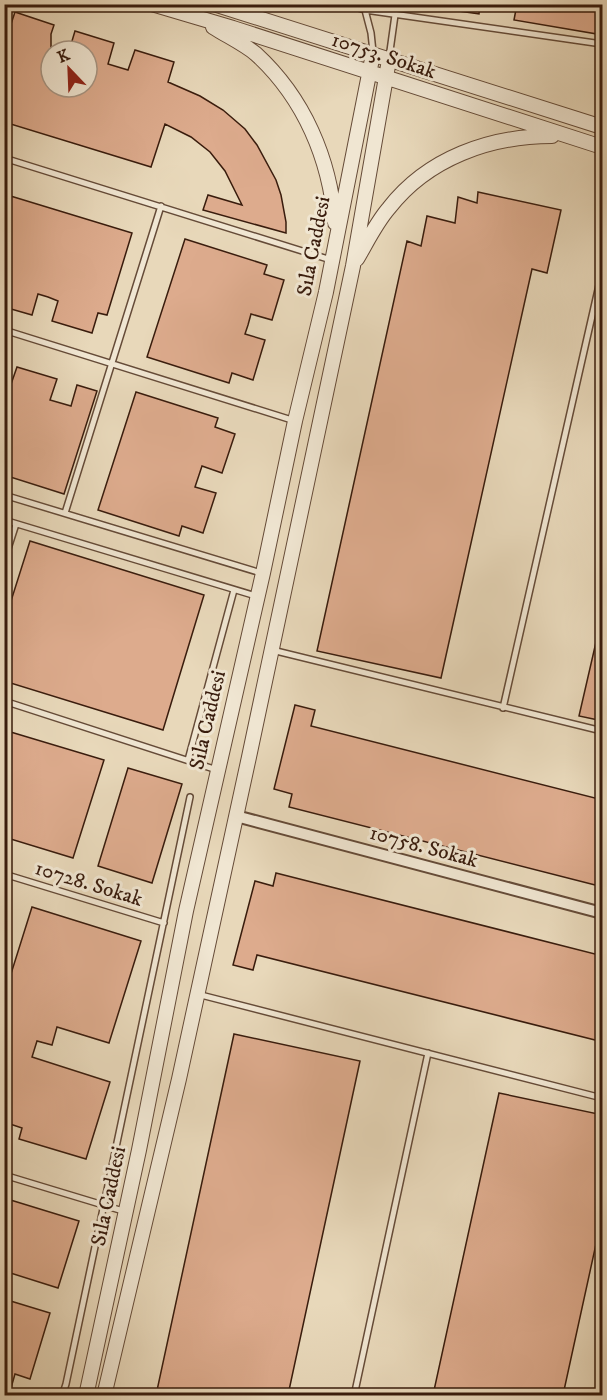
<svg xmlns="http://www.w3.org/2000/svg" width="607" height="1400" viewBox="0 0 607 1400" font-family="'IM FELL DW Pica',serif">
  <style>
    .building { fill: #ddab8d; stroke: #391c0d; stroke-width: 1.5 }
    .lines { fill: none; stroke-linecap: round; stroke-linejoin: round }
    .service-casing { stroke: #654b38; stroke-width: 8 }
    .minor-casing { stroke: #654b38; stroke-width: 14 }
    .tertiary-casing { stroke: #654b38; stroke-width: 16 }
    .service { stroke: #f0e6d2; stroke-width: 5 }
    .minor { stroke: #f0e6d2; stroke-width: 10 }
    .tertiary { stroke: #f0e6d2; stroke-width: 14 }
    .labels { text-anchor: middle; stroke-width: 6; stroke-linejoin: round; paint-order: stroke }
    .street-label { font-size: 21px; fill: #391c0d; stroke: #f0e6d2 }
  </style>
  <rect width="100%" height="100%" fill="#e8d8ba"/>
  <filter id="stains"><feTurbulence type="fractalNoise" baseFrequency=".00333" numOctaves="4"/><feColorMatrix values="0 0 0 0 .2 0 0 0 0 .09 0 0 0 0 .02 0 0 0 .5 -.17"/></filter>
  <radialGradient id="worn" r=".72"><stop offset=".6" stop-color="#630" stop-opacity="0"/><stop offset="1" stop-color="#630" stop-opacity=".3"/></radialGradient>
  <path class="building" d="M452,4h28l-1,10 -27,-4z
    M517,4h86v31l-89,-15z
    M15,12l39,13 -3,9v53h36v-36h-18l6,-20 39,12 -6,21 20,6 7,-20 39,12 -6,20 32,14 23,14 22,19 12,16 19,35 5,15 5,27v11l-83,-23 5,-15 34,10 -17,-34 -15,-19 -19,-15 -26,-13 -14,43 -147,-45v-90l4,1z
    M478,192l83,18 -14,63 -15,-4 -91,409 -124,-27 90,-410 14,5 6,-30 28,7 3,-26 19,6z
    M4,194l128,39 -25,82 -9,-2 -6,20 -40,-12 6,-20 -10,-4 -10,-3 -6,21 -28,-8z
    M185,239l82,26 -3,9 20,6 -12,40 -21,-6 -3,11 -3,9 20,6 -12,40 -21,-7 -3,10 -82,-26z
    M17,367l40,12 -7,21 21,6 6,-21 20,6 -33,103 -60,-19v-90l6,2z
    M136,392l82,26 -3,9 20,7 -13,39 -20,-7 -7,21 21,6 -13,40 -21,-7 -3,10 -81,-26z
    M30,541l174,54 -41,135 -159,-49v-58z
    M599,629h4v92l-24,-5z
    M295,705l20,5 -4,16 292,74v87l-314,-80 3,-13 -18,-5z
    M4,730l100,30 -31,98 -69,-21z
    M128,768l54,16 -30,99 -54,-17z
    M276,873l327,83v86l-346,-87 -4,15 -20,-5 22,-84 18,5z
    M32,907l109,34 -32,102 -52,-16 -5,18 -15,-4 -5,16 78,25 -24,77 -67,-20 3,-11 -18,-6v-126z
    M234,1034l126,27 -72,334h-132z
    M499,1093l104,22v97l-40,183h-130z
    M4,1198l75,23 -21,67 -54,-17z
    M4,1299l46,14 -20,66 -15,-5 -6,21h-5z"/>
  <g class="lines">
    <defs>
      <path id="service" d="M344,4l21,6 237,34
        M365,10l6,23 2,19
        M389,58l6,-43
        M4,158l327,102
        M4,330l291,91
        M4,495l257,78
        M65,513l96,-307
        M4,520l252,76
        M4,561l12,-37
        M272,650l330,81
        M4,701l213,69
        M503,708l99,-436
        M188,760l46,-170
        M4,874l160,49
        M197,994l405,104
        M4,1175l119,36
        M62,1396l4,-12 124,-587
        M354,1396l74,-343"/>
      <path id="minor" d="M236,816l366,97"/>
      <path id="tertiary" d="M152,4l81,24 369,119
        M214,4l388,123
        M213,27c14,9 31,17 43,27 48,44 74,105 79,169
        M357,259c10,-17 19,-36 32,-51 39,-50 101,-72 163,-72
        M86,1396l53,-246 47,-239 77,-338 32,-152 31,-129 47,-238
        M104,1396l75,-317 70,-322 104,-491 36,-206"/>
    </defs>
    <use href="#service" class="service-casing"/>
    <use href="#minor" class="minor-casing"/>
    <use href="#tertiary" class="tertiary-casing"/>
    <use href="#service" class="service"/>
    <use href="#minor" class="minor"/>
    <use href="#tertiary" class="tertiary"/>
  </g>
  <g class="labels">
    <g class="street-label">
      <text transform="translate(384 55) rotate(18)" y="7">10753. Sokak</text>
      <text transform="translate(313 246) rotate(-79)" y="7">Sıla Caddesi</text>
      <text transform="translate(207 720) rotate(-77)" y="7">Sıla Caddesi</text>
      <text transform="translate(424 846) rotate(15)" y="7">10758. Sokak</text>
      <text transform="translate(89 883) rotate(17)" y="7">10728. Sokak</text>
      <text transform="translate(108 1196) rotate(-78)" y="7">Sıla Caddesi</text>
    </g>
  </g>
  <rect width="607" height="1400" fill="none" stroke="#e8d8ba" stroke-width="24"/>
  <rect x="6" y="6" width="595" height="1388" fill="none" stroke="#391c0d" stroke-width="3"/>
  <rect x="12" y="12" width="583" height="1376" fill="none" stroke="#391c0d" stroke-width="1.5"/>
  <g transform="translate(69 69) rotate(337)"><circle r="28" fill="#f0e6d2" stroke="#a79583" stroke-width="1.5"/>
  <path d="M0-4.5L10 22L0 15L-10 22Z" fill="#8f2418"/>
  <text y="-9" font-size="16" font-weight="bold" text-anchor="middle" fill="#391c0d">K</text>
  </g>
  <rect width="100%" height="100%" filter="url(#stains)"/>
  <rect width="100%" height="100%" fill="url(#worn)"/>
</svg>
